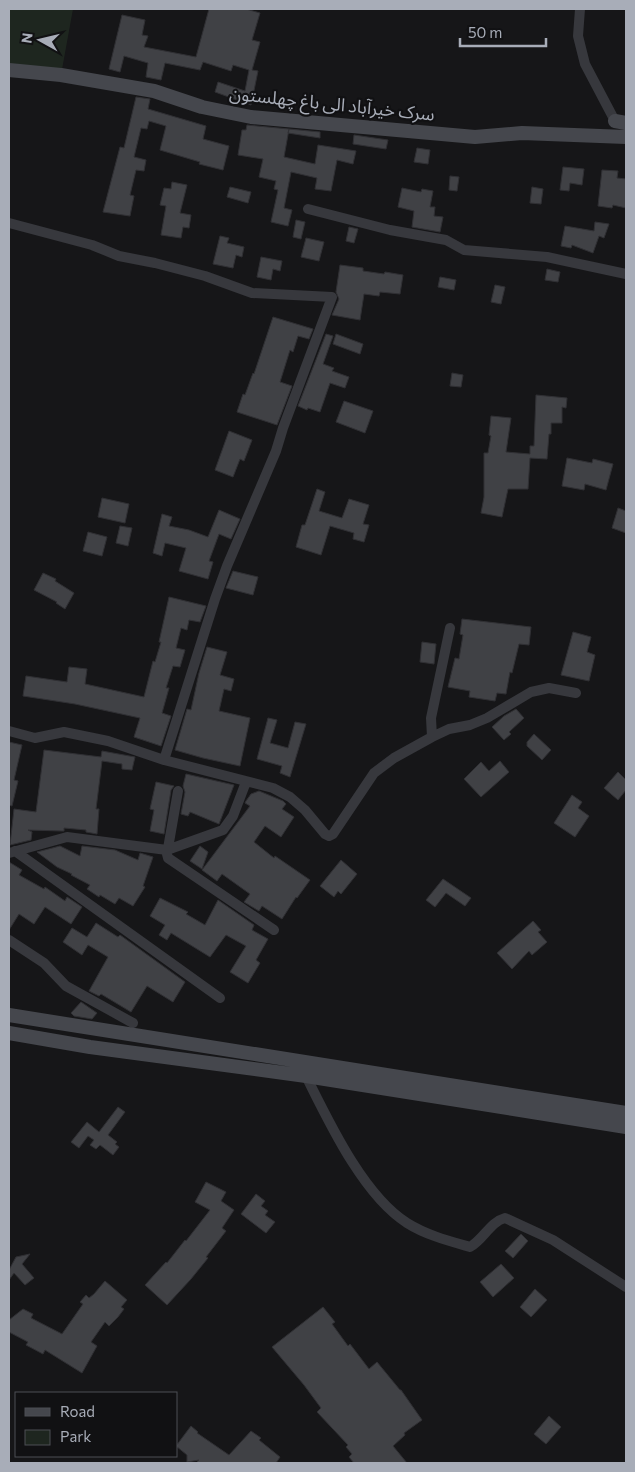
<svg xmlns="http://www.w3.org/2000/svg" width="635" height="1472" viewBox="0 0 635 1472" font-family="Commissioner,'Noto Sans Arabic',sans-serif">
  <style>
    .green { fill: #1e261f }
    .building { fill: #404145; stroke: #303034 }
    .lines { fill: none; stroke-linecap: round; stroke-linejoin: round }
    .street { stroke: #37383d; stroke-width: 10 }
    .secondary { stroke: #45474d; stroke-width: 14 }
    .labels { text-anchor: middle; stroke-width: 4.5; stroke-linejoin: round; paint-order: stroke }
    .street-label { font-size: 18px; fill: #a8adb8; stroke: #111113 }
  </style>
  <rect width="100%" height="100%" fill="#161618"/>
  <path class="green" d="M9,9h64l-12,66 -52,-5z"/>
  <path class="building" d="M209,9h37l14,4 -8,27 8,2 -8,28 6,1 -7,34 -36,-13 3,-10 27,9 4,-21 -16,-5 -2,6 -28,-9 -3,8 -35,-7 -4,17 -15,-3 2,-14 -24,-7 -4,16 -11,-3 13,-54 23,5 -3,15 6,1 -4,11 52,10z
    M136,97l14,2 -2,10 58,17 -3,13 26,7 -6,24 -24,-6 1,-2 -40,-12 6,-24 -17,-5 -2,8 -6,-1 -7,29 12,3 -2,11 -8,-1 -6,25 4,1 -4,20 -27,-4 17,-65 4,1z
    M247,125l42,4 -5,28 31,7 3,-19 38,6 -3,13 -16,-4 -6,31 -16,-2 2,-11 -26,-6 -7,36 8,2 -4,16 -17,-4 7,-32 -4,-1 2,-8 -17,-4 4,-18 -25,-4 4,-25h4z
    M289,129l31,3v6l-32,-5z
    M354,135l34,5 -2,9 -33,-5z
    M417,148l13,2 -2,14 -14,-2z
    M563,167l21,2 -2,16 -12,-2 -1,8 -9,-1z
    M602,170l16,1 -1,7 9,1v29l-13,-3 -1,3 -14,-2z
    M450,176l9,1 -2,14 -8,-1z
    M172,182l15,3 -7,28 11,2 -2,13 -6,-1 -2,11 -20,-3 5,-29 -6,-1 4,-17 7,1z
    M230,187l21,5 -3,11 -21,-6z
    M532,187l11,2 -2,15 -11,-1z
    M402,188l19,4 1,-3 11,2 -3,16h5l-1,9 9,1 -3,15 -28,-5 2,-16 -16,-4z
    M296,220l9,2 -4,17 -8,-2z
    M595,222l14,2 -5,14 -5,-2 -6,17 -21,-8 -1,3 -10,-2 4,-20 29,5z
    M349,227l9,2 -4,14 -8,-2z
    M220,236l9,2 -2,5 17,4 -2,10 -6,-2 -3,13 -20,-4z
    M306,238l18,4 -5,19 -18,-4z
    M261,257l21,4 -2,10 -7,-2 -2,11 -14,-3z
    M340,265l23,3v3l21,3 1,-2 18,3 -3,19 -20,-2 -1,4 -15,-2 -4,26 -28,-5 7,-16 -3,-7z
    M547,269l13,3 -2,10 -13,-2z
    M440,277l16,3 -2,10 -16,-3z
    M495,285l10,2 -4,17 -10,-2z
    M273,317l40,12 -4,10 -11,-3 -5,16 -3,-2 -10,32 12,4 -15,39 -40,-13 6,-18 2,1 8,-22 1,1z
    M326,334l7,2 -10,28 11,4 -2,3 17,6 -4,11 -15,-5 -10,29 -12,-4 -1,2 -9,-4z
    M336,334l27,10 -3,10 -27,-10z
    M452,373l11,2 -2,12 -11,-1z
    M536,395l31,3 -1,10 -4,-1v16h-11v11h-2l-2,25 -17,-1 -2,31h-20l-6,28 -21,-4 3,-16v-44h4l3,-17 -2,-1 2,-19 20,2 -5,34 24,2v-8h4z
    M344,401l29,10 -8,22 -29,-11z
    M229,431l23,9 -8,21 -4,-2 -7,18 -18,-7z
    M567,458l25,5 1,-4 20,5 -7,26 -21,-6 -1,6 -22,-4z
    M317,489l8,3 -6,19 23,7 7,-19 20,6 -6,19 6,1 -5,17 -11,-3 1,-6 -24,-7 -9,29 -25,-8 6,-22h3z
    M102,498l27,6 -4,19 -27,-6z
    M618,508l8,3v22l-14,-5z
    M219,510l21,9 -9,20 -12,-5 -10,27 4,1 -5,17 -29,-8 7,-23 -21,-5 -3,13 -9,-3 9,-39 10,3 -3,9 20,4 19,7z
    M120,526l12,2 -4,18 -12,-3z
    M88,532l19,5 -5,19 -19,-5z
    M233,571l25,6 -5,18 -27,-7z
    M43,573l13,6 -1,2 19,12 -9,16 -9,-6 1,-1 -23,-12z
    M169,597l37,9 -6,16 -11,-2 -2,10 -6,-2 -5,20 9,2 -5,17 -7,-1 -7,22h3l-7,25 9,3 -10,30 -27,-9 6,-19 -65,-14 -52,-8 3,-20 41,6 2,-15 18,2 -2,15 59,13 9,-36 2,1 6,-20h-2z
    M462,619l69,8 -2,18 -10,-1 -7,29 -2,-1 -4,22 -9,-1 -2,8 -26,-4 1,-6 -22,-4 7,-29 4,1 4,-24 -3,-1z
    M573,632l18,5 -4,15 8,3 -6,26 -28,-6z
    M422,642l14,2 -2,20 -14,-2z
    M207,647l20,5 -7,23 14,4 -3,12 -7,-2 -5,22 31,7 -10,48 -37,-8 -28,-8 12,-41 4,1 8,-37z
    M516,709l8,9 -15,14 2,2 -7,6 -12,-13 12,-11z
    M268,718l9,2 -7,23 18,5 7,-26 11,2 -16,53 -10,-4 2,-7 -25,-7z
    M534,734l17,16 -9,10 -15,-14v-4z
    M9,742l13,3 -8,35 4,1 -6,25 -3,-1z
    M44,750l57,7 1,-6 33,6 -3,13 -10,-1v-5l-20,-3 -6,48h3l-2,25 -11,-2v-2l-22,-2v3h-2l-34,-1 4,2 -1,8 -21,5 4,-36 22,3z
    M500,761l9,11 -28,25 -17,-18 17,-17 8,9z
    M618,772l8,8v10l-8,10 -14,-12z
    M186,774l48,11 -15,39 -29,-12 -2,4 -7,-2 4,-22 -2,-6z
    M156,782l18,4 -3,4 -7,44 -14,-3 4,-21 -4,-1z
    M259,791l24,10 3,3 -4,5 12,8 -13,20 -16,-11 -11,16 20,16 1,-2 35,24 -13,18 -1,-1 -14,22 -20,-13 -3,5 -15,-9 6,-8 -28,-20 -5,7 -15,-11 48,-64 -5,-3 1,-2 5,-7z
    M572,795l10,7 -4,6 11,8 -14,21 -21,-14z
    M60,846l20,10 2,-10 33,4 23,10 2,-7 13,4 -10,29 2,1 -12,19 -14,-8 -4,6 -15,-9 -1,2 -12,-8 3,-4 -19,-10 1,-1 -15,-7 -20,-15z
    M200,846l8,6 -6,17 -12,-8z
    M341,860l16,14 -16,20 -3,-3 -4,6 -14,-11z
    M9,862l13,8 -3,5 25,14 1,-2 20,14 2,-4 15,10 -11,17 -26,-17 -11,17 -15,-10 -10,16z
    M443,879l28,19 -6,8 -19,-13 -11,14 -9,-7z
    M160,898l28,14 -2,2 19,11 13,-25 36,25 -2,5 16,9 -12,21 4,3 -12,20 -18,-11 16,-26 -20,-11 -16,22 -39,-24 -4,7 -8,-5 6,-10 -15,-9z
    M533,921l8,9 -3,2 9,10 -15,13 -3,-4 -17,18 -15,-16z
    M96,923l22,14 2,-2 65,47 -12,20 -26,-16 -16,26 -30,-18 -2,2 -10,-5 19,-34 -20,-12 -6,10 -19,-13 9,-14 15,9z
    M81,1002l16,11 -5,6 -18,-3 -3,-3z
    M118,1107l7,5 -17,23 9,7 -2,2 4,3 -6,8 -13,-10 -4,4 -6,-4 4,-5 -6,-4 -9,12 -8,-6 16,-20 12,10z
    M206,1182l20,10 -5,9 13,9 -12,18 4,3 -20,26 2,1 -17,21 -24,26 -22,-20 21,-23 1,1 18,-23 1,1 24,-31 -15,-8z
    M256,1194l9,7 -4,5 7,5 -3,4 10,7 -9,11 -25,-19z
    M521,1234l7,7 -15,17 -8,-7z
    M30,1254l-8,10 12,14 -9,7 -11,-12 -5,7v-10l7,-13z
    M501,1264l13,14 -21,19 -13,-15z
    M105,1281l22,19 -6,7 3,2 -6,8 -9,9 -4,-4 -14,20 6,4 -15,27 -37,-23 -2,4 -17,-9 2,-3 -19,-10v-12l14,-11 10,5 -2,4 31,16 21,-30 -3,-2 6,-7 3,3 5,-4z
    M535,1289l12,11 -16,17 -11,-10z
    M323,1307l12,15 -3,2 16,22 2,-2 19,25 8,-7 23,28h1l21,30 -18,13 1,2 -12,11 14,17h-53l-5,-6 3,-3 -6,-7 2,-2 -31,-33 4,-4 -17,-23 -32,-38z
    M549,1416l12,11 -15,17 -12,-10z
    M191,1426l7,6 -1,1 32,22 22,-24 10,7 -2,2 21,17 -4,6h-80l3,-3 -12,2v-7l-11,-9z"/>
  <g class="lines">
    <path class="street" d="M580,9l-2,27 7,28 30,57
      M308,209l82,21 56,10 18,10 83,7 79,17
      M9,223l83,22 27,11 36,7 50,13 47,17 80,4 -49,131 -7,23 -49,115 -12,33 -51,161
      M9,731l26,7 29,-6 44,9 56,19 109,28 17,9 15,13 20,24 4,2 4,-2 41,-61 20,-15 38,-21 17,-8 21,-4 17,-7 44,-26 18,-4 27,5
      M432,737l-1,-19 19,-90
      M178,791l-11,63 1,4 106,72
      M15,851l205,147
      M9,853l58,-16 100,13 56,-20 10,-14 13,-34
      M9,940l35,23 22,23 67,37
      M306,1076c23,46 57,119 101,147 19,12 42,18 63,24 14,-8 20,-25 35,-29l48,22 73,47"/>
    <path class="secondary" d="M9,70l52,5 93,16 48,16 49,10 224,20 47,-4 104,4
      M615,121l11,2
      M9,1015l617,98
      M9,1033l81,14 216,29 320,51"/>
  </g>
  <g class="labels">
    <g class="street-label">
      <text transform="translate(332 104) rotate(6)" y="6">سرک خیرآباد الی باغ چهلستون</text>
    </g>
  </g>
  <rect width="635" height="1472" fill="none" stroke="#a8adb8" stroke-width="20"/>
  <rect x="15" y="1392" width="162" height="65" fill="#111113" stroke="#4d4f55"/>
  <rect x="25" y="1408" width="25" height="8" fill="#45474d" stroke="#4d4f55"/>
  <text x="60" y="1417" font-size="15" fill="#a8adb8">Road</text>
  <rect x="25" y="1430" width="25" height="15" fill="#1e261f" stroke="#4d4f55"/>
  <text x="60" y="1442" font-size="15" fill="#a8adb8">Park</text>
  <g transform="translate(40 40) rotate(278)" stroke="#111113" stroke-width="4" paint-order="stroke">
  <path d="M0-4L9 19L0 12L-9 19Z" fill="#a8adb8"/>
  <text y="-8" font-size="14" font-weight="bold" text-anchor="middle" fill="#a8adb8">N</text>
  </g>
  <path d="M460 38v8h86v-8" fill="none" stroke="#a8adb8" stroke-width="2.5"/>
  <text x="468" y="38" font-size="15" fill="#a8adb8" stroke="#111113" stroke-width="4" paint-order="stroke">50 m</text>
</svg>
